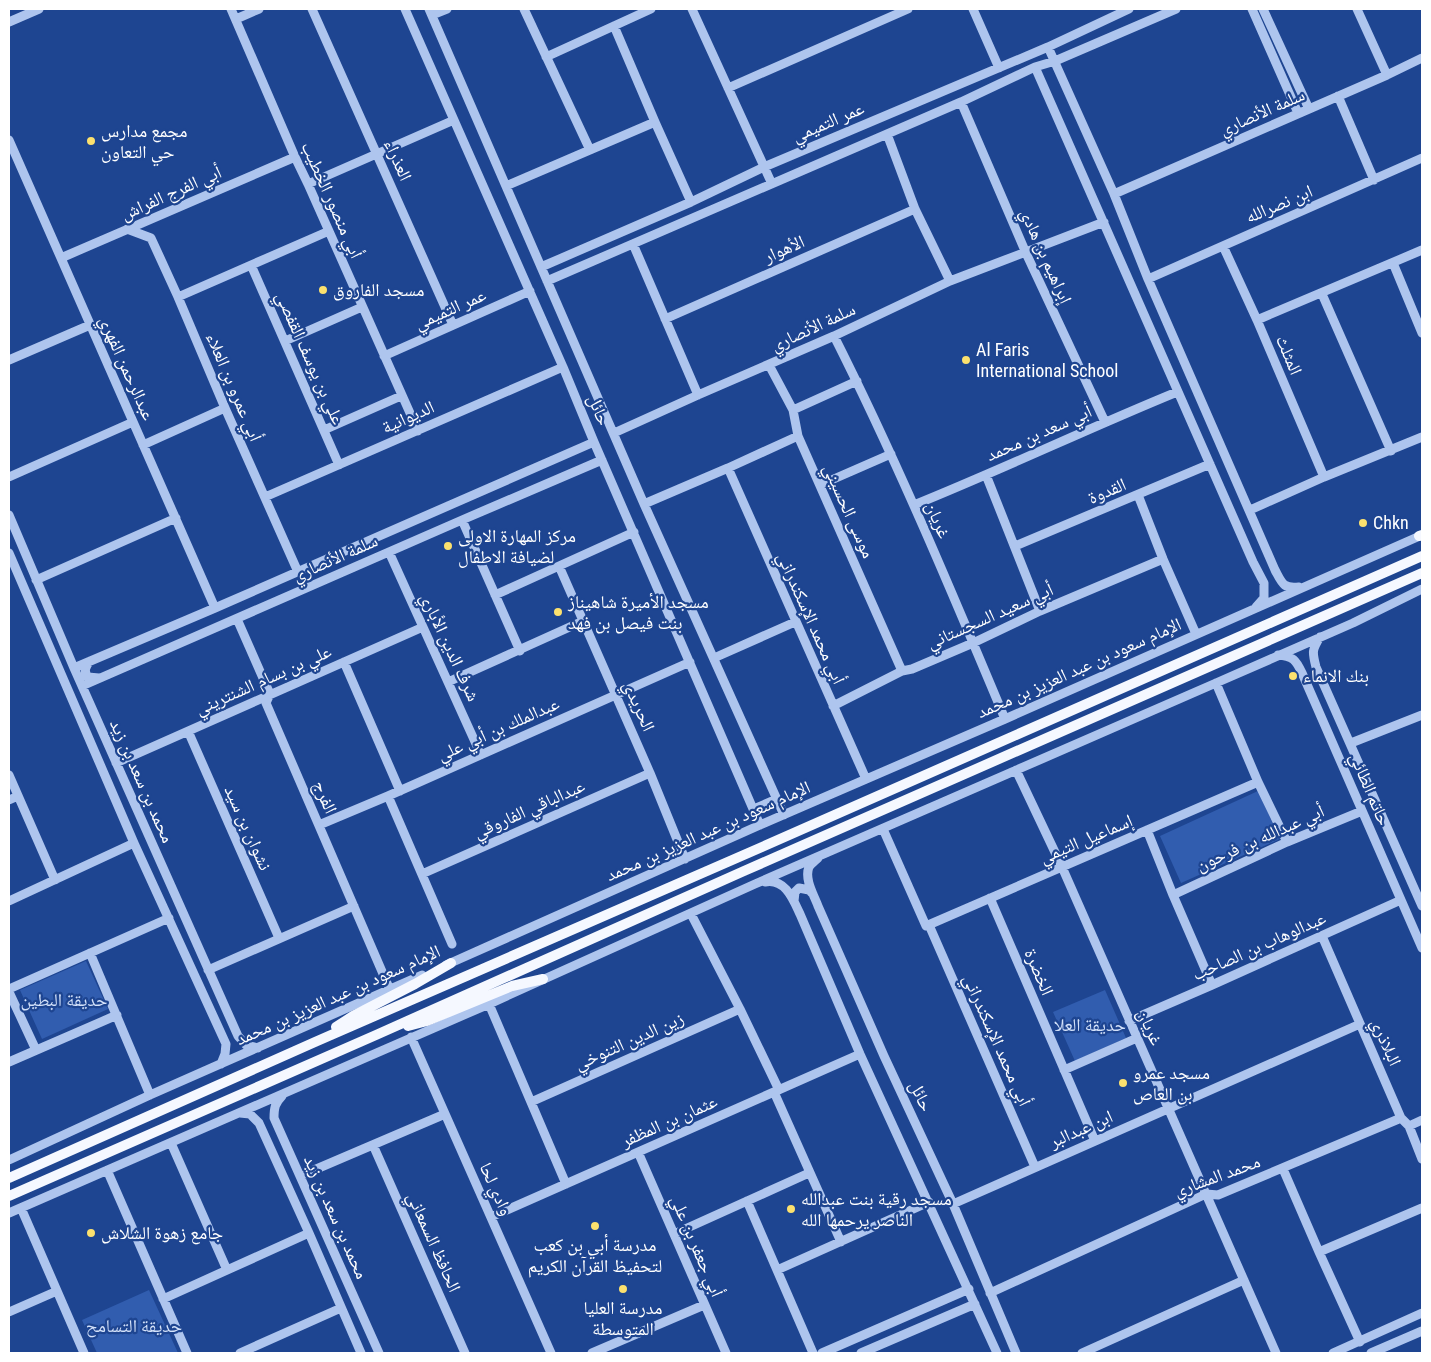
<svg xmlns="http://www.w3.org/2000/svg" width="1431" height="1362" viewBox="0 0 1431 1362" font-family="'Roboto Condensed','Noto Naskh Arabic',sans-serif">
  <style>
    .green { fill: #315daf }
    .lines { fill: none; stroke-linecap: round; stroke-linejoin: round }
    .minor { stroke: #aec5ee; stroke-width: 9 }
    .major { stroke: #f5f8ff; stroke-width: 10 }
    .poi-dot { fill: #fce16e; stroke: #1e4591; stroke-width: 2 }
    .labels { text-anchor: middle; stroke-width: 4.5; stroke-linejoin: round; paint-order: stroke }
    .street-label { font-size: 18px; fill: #fff; stroke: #1e4591 }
    .poi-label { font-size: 18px; fill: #fff; stroke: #1e4591; text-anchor: start }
    .park-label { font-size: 18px; fill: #d4e2fa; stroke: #1e4591 }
  </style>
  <rect width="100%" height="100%" fill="#1e4591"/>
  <path class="green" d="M1258,791l22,48 -99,44 -21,-47z
    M86,961l22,48 -66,30 -22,-49z
    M1105,990l21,48 -51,23 -22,-49z
    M149,1290l29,63h-81l-15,-33z"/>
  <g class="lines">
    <path class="minor" d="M231,9l64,148 13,27 110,247
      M312,9l141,316
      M405,9l158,358 31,75 166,383
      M429,9l215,495 140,311
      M524,9l66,141
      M692,9l80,175
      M973,9l26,59
      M1252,9l46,104
      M1263,9l46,100
      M1357,9l30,66
      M432,15l15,-6
      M236,19l23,-10
      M9,22l30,-13
      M614,26l41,96 36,80
      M1048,47l66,147 34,85 127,291c7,13 8,19 24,17
      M546,57l105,-48
      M1035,67l218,495 11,21v15l-8,9
      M728,88l180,-79
      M1338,96l36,84
      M961,102l65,151 79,169
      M887,134l28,75 35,72
      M9,140l206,468
      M308,184l146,-64
      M506,186l149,-64
      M1114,194l273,-119 35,-17
      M127,229l24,9 27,59 47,111 73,164
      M633,244l65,151
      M1223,246l34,74 67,157
      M61,258l234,-101
      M1393,263l29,70
      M251,265l88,200
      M541,267l150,-65 73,-35 284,-120 81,-38
      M1148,279l274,-121
      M547,281l414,-179 74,-35 20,-6 121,-52
      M1322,294l69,157
      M178,297l151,-66
      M665,319l250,-110
      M1257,320l165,-70
      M834,336c63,125 117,254 171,383
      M285,341l77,-34
      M384,356l146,-65
      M9,360l81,-35
      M769,365l24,45 5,26 104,235
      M793,410l64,-29
      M324,430l77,-34
      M614,433l84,-38 136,-59 116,-55 154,-59
      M143,445l82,-37
      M728,468l138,311
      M986,475l54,136
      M9,477l124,-55
      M820,485l71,-31
      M1138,495l25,64 33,75
      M265,497l298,-130
      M644,504l84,-36 70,-32
      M914,505c89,-36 175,-77 263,-113
      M1250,510l74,-33 98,-40
      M9,515l65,153 164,368 8,9 12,3
      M462,520l58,131
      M1015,546l195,-82
      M389,552l92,203
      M9,553l125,290 92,201 -1,10 -4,10
      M559,566l91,207 35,86
      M36,580l140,-62
      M495,595l139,-63
      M237,619l33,75 -4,9 124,287
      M1320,637c-8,13 -8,15 -4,30l106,239
      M1278,655c15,1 18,5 24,18l120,275
      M714,658l81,-36
      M90,661c-4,5 -7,10 -2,16l11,1
      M344,662l56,129
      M74,668l141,-60 379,-166
      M448,682l135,-61
      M1216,683l42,99 29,60
      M82,686l380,-166 140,-60
      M833,706l69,-35 10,-2 61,-26 67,-32 123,-52
      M188,731l91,207
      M1351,743l71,-28
      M116,763l307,-136
      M1016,770l46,97 214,486
      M9,775l46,105
      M388,796l64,148
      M9,800l9,-4
      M754,809l23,-10
      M319,825l69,-29 302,-134
      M883,829l43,97 332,-144
      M1147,830l26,65 39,90
      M818,858c-3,3 -7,6 -9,9 -5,12 5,28 9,39l66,150 69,148 63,149
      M422,874l228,-101
      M765,882c20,-4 28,17 35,32l60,140 137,299
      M1173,895l114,-53 75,-31
      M990,898l105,243
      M9,901l125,-58
      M794,901l1,-9 4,-4 10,2 4,4
      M691,914l49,95 39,81
      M929,925l106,242
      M1322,936l79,182 8,8 13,33
      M90,953l60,142
      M446,965l314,-140 245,-106 417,-184
      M208,970l146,-64
      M9,989l160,-71
      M9,992l27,58
      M489,1004l77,180
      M1129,1021l83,-36 189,-85
      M411,1037l140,316
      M9,1062l108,-47
      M1064,1070l73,-32
      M774,1092l67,150
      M282,1096c-7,7 -8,12 -8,22l105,235
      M531,1102l209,-93
      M240,1113l10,1 9,9 50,110 52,120
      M1409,1126l13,-6
      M171,1143l56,127
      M373,1145l92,208
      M638,1152l88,201
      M9,1160l141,-65 272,-120
      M1283,1169l36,83 41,90
      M107,1170l80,183
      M300,1176l145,-62
      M747,1201l66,152
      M953,1204l407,-180
      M21,1208l63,145
      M9,1213l480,-209 266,-120 461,-201 137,-60 69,-34
      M491,1217l369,-163
      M674,1234l135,-61
      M1319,1252l103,-44
      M777,1270l152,-68
      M990,1293l216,-99 12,1 183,-77
      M163,1299l146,-66
      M9,1312l48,-21
      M240,1353l101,-45
      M592,1353l112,-48
      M822,1353l147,-64
      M861,1353l114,-49
      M1082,1353l162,-73
      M1333,1353l89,-40
      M1371,1353l51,-22"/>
    <path class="major" d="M1419,536l3,-1
      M408,1026l19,-5 85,-35 31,-7
      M336,1027l17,-11 62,-32 36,-21
      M9,1178l306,-136 447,-195 660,-291
      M9,1196l367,-161 368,-164 678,-298"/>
  </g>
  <g class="poi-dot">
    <circle cx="91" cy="141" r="5"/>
    <circle cx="323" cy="290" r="5"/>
    <circle cx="966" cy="360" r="5"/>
    <circle cx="1363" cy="523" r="5"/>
    <circle cx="448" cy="546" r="5"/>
    <circle cx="558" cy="612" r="5"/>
    <circle cx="1293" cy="676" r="5"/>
    <circle cx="1123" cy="1083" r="5"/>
    <circle cx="791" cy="1209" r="5"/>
    <circle cx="595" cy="1226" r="5"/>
    <circle cx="91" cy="1233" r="5"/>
    <circle cx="623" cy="1289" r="5"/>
  </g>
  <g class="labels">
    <g class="street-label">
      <text transform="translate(1262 112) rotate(-24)" y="6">سلمة الأنصاري</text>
      <text transform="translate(828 122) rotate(-23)" y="6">عمر التميمي</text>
      <text transform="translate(398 160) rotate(66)" y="6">العذراء</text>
      <text transform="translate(171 193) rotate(-24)" y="6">أبي الفرج الفراش</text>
      <text transform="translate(332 200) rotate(66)" y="6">أبي منصور الخطيب</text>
      <text transform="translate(1279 204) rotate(-23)" y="6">ابن نصرالله</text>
      <text transform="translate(784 249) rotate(-24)" y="6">الأهوار</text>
      <text transform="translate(1046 256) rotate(66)" y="6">إبراهيم بن هادي</text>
      <text transform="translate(450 309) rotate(-24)" y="6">عمر التميمي</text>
      <text transform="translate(813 327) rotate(-25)" y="6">سلمة الأنصاري</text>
      <text transform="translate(1289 355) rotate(67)" y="6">المثلث</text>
      <text transform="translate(310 358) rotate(66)" y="6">علي بن يوسف القفصي</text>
      <text transform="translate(127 368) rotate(66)" y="6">عبدالرحمن الفهري</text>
      <text transform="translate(234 387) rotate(67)" y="6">أبي عمرو بن العلاء</text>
      <text transform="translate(599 410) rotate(68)" y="6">حائل</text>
      <text transform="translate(408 417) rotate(-24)" y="6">الديوانية</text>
      <text transform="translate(1039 433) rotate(-24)" y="6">أبي سعد بن محمد</text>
      <text transform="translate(1107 491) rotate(-23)" y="6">القدوة</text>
      <text transform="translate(849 511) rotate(66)" y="6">موسى الحسيني</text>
      <text transform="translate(938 520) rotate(67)" y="6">غريان</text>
      <text transform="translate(335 558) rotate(-24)" y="6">سلمة الأنصاري</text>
      <text transform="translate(990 616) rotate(-24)" y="6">أبي سعيد السجستاني</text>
      <text transform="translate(811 618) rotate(66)" y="6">أبي محمد الإسكندراني</text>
      <text transform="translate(450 647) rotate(65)" y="6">شرف الدين الأباري</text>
      <text transform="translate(1079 668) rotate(-24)" y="6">الإمام سعود بن عبد العزيز بن محمد</text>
      <text transform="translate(263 680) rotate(-24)" y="6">علي بن بسام الشنتريني</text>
      <text transform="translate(639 706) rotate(66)" y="6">الحريدي</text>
      <text transform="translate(498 729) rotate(-24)" y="6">عبدالملك بن أبي علي</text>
      <text transform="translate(142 781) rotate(66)" y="6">محمد بن سعد بن زيد</text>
      <text transform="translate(1370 789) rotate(67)" y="6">حاتم الطائي</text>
      <text transform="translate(325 797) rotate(66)" y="6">الفرج</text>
      <text transform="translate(529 809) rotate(-24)" y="6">عبدالباقي الفاروقي</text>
      <text transform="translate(248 828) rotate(66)" y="6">نشوان بن سيد</text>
      <text transform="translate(708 831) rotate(-24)" y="6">الإمام سعود بن عبد العزيز بن محمد</text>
      <text transform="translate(1260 838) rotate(-24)" y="6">أبي عبدالله بن فرحون</text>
      <text transform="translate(1086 839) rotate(-23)" y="6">إسماعيل التيمي</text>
      <text transform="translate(1259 946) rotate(-24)" y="6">عبدالوهاب بن الصاحب</text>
      <text transform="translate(1039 972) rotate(67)" y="6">الخضرة</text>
      <text transform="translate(338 995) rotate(-24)" y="6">الإمام سعود بن عبد العزيز بن محمد</text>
      <text transform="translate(1150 1027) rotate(66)" y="6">غريان</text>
      <text transform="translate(997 1040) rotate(66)" y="6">أبي محمد الإسكندراني</text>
      <text transform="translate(629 1041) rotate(-24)" y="6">زين الدين التنوخي</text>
      <text transform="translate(1386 1042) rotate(66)" y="6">البلاذري</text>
      <text transform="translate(921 1096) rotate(65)" y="6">حائل</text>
      <text transform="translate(669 1121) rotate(-24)" y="6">عثمان بن المظفر</text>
      <text transform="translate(1081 1129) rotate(-24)" y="6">ابن عبدالبر</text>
      <text transform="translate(1217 1176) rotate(-20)" y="6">محمد المشاري</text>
      <text transform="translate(496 1189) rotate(66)" y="6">وادي لحا</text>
      <text transform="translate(336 1217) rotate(66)" y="6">محمد بن سعد بن زيد</text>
      <text transform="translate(434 1242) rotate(66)" y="6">الحافظ السمعاني</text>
      <text transform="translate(697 1246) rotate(67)" y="6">أبي جعفر بن علي</text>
    </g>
    <g class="poi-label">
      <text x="101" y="137">مجمع مدارس<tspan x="101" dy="21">حي التعاون</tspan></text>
      <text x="333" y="296">مسجد الفاروق</text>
      <text x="976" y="356">Al Faris<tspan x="976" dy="21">International School</tspan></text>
      <text x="1373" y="529">Chkn</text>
      <text x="458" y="542">مركز المهارة الاولى<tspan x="458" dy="21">لضيافة الاطفال</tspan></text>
      <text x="568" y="608">مسجد الأميرة شاهيناز<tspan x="568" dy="21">بنت فيصل بن فهد</tspan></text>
      <text x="1303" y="682">بنك الانماء</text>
      <text x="1133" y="1079">مسجد عمرو<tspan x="1133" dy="21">بن العاص</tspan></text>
      <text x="801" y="1205">مسجد رقية بنت عبدالله<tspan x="801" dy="21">الناصر يرحمها الله</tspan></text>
      <text x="101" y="1239">جامع زهوة الشلاش</text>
      <text x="595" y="1251" text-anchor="middle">مدرسة أبي بن كعب<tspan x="595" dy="21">لتحفيظ القرآن الكريم</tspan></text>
      <text x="623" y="1314" text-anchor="middle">مدرسة العليا<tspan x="623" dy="21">المتوسطة</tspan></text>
    </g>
    <g class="park-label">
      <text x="64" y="1006">حديقة البطين</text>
      <text x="1090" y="1031">حديقة العلا</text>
      <text x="134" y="1332">حديقة التسامح</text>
    </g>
  </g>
  <rect width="1431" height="1362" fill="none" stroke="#ffffff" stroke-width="20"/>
</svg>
